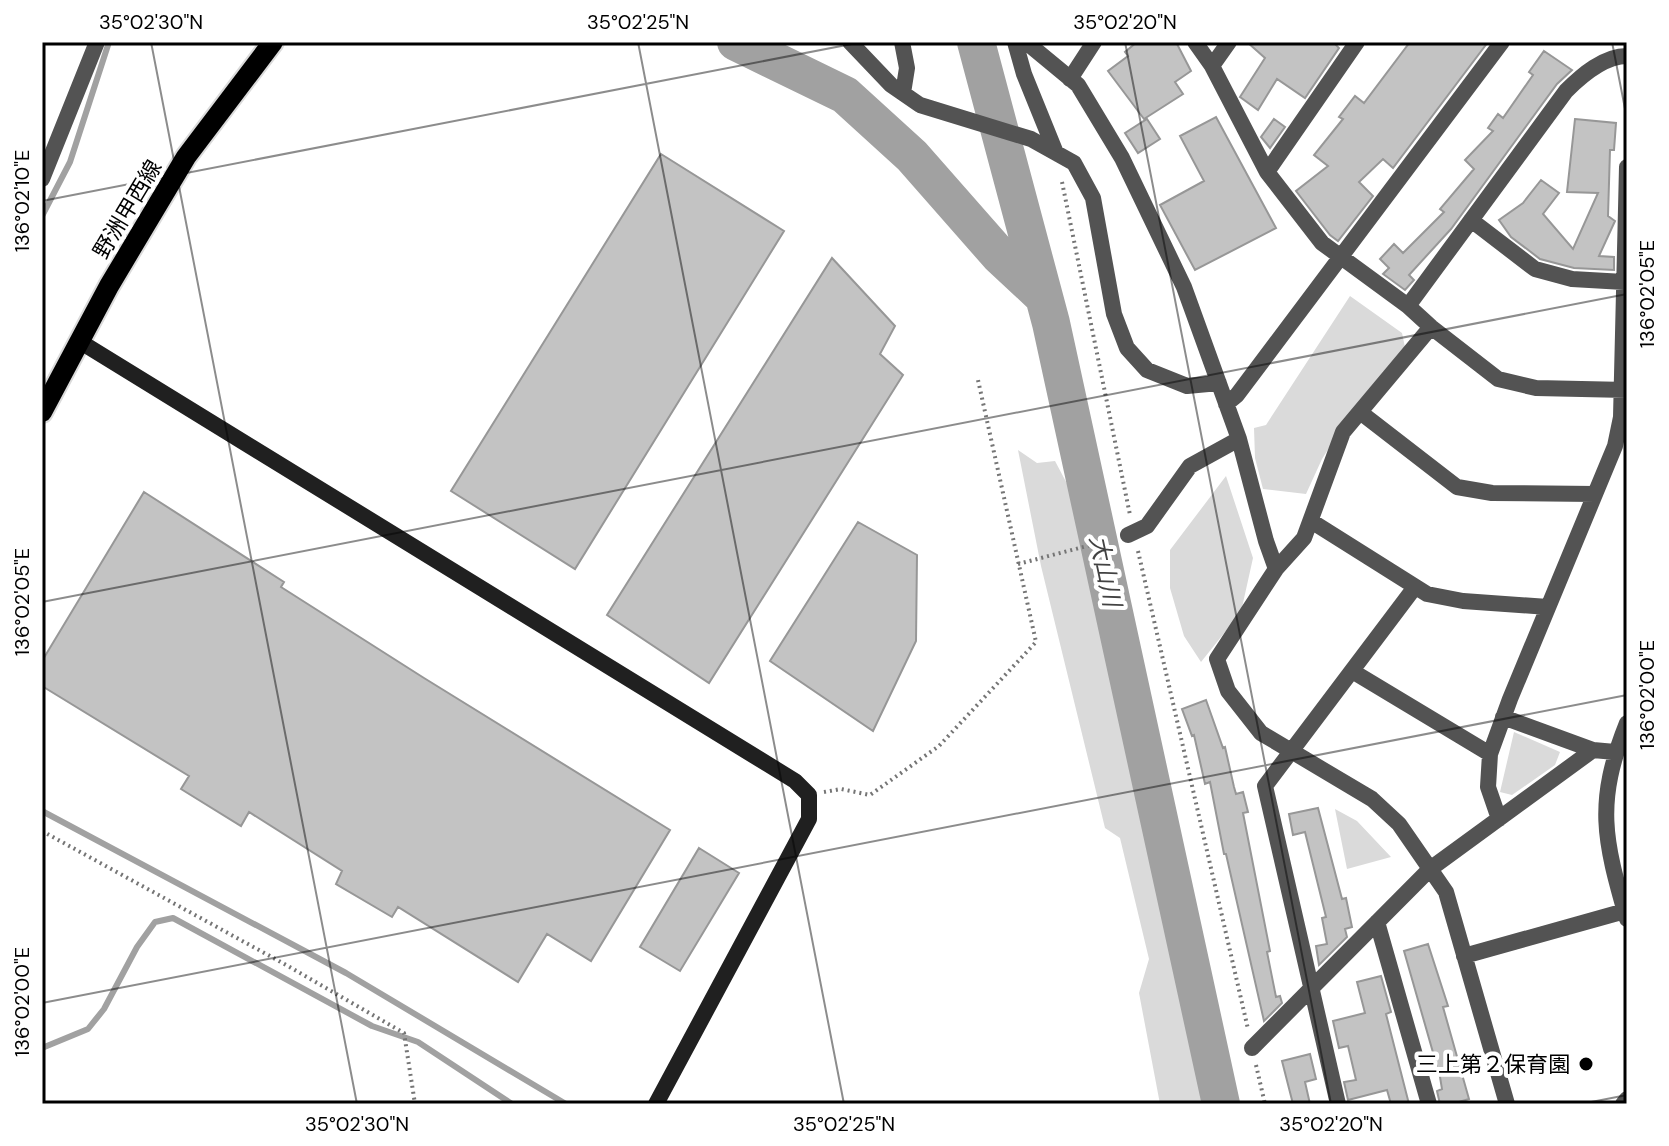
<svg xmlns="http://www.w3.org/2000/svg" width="1669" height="1146" viewBox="0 0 1669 1146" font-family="'DM Sans','Noto Sans JP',sans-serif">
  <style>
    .green { fill: #dadada }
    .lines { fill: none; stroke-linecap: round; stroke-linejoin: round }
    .stream { stroke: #a1a1a1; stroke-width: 6 }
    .river { stroke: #a1a1a1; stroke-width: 38 }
    .building { fill: #c3c3c3; stroke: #979797; stroke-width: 2 }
    .primary-casing { stroke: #dbdbdb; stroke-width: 24 }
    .path { stroke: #757575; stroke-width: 4; stroke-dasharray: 2 4; stroke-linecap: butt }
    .street { stroke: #535353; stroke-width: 16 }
    .secondary { stroke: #202020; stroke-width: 16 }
    .primary { stroke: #000; stroke-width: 20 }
    .ticks { fill: none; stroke: #000; stroke-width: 2; stroke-opacity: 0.45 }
    .poi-dot { fill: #000; stroke: #fff; stroke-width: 3 }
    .labels { text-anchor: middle; stroke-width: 8; stroke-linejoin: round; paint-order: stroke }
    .street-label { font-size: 22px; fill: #000; stroke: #fff }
    .poi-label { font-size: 22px; fill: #000; stroke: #fff; text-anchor: end }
    .water-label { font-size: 24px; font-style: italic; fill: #424242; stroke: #fff }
    .neatline { fill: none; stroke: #000; stroke-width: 3 }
    .ticks-label { font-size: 20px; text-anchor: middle; fill: #000 }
  </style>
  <rect width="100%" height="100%" fill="#fff"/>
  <path class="green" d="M1350,296l52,37 4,19 -55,61 -29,46 -16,35 -43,-5 -8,-31 -1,-30 12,-3z
    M1018,450l19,13 18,-2 55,104 123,539h-73l-21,-111 10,-34 -29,-121 -15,-10 -64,-262z
    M1226,476l27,82 -12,54 -40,50 -17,-26 -14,-48v-38z
    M1514,732l46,20 -5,13 -43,30 -12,-3z
    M1335,809l22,12 34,36 -44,12z"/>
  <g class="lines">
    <path class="stream" d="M42,216l28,-54 39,-120
      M42,811l304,162 220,131
      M42,1048l46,-19 16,-20 33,-62 18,-25 18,-4 199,108 46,16 94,62"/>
    <path class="river" d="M736,42l109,53 67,61 87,99 45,42
      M976,42l75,281 170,781"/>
  </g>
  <path class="building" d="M1137,42h39l15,29 -16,11 8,12 -39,25 -36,-48 20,-15 -3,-4z
    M1247,42h86l6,6 -34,50 -28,-19 -19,31 -18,-13 25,-39z
    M1410,42h78l-95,126 -10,-9 -24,23 14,14 -35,45 -8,-6 -34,-44 32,-25 -14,-11 29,-36 -4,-2 16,-21 9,7z
    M1544,51l28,19 -15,14 -106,145 -42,46 5,5 -9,10 -22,-16 6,-6 -9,-9 14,-15 9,9 41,-41 -4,-3 34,-40 -9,-9 28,-29 -5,-3 10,-14 5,4 30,-43 -4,-3z
    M1216,117l60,111 -81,42 -35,-65 44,-24 -24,-45z
    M1147,119l13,20 -22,14 -13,-20z
    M1274,119l11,8 -15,21 -9,-11z
    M1575,119l41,4 -2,27h-4l-2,66 7,5 -16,35 15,1v13l-40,-2 -34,-9 -29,-22 -12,-17 24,-17 18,-23 18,13 -16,21 30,35 25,-56 -31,-1z
    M661,154l123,77 -209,338 -124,-78z
    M832,258l63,68 -15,28 23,21 -194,308 -102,-68z
    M144,492l140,90 -3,5 143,91 246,152 -79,131 -44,-27 -29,48 -120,-75 -6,10 -56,-33 6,-13 -93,-59 -8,14 -60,-37 8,-13 -147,-90v-25z
    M858,522l59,33 -1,86 -43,90 -103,-70z
    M1206,700l17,48 2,-1 9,40 2,7 7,-2 5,20 -5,1 27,138 -3,1 9,45 4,-1 2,7 -18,18 -38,-167h-2l-14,-72 -5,2 -11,-49 -2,1 -10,-27z
    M1318,808l24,91 4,-1 6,29 -7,2 2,8 -28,28 -3,-19 11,-2 -5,-26 4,-1 -21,-85 -12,3 -4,-21z
    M699,848l40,25 -59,98 -40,-24z
    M1428,944l20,62 -5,1 26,92 -17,5h-12l-3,-13 5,-2 -2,-12 -36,-126z
    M1381,976l10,36 -5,2 23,90h-18l-4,-14 -39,10 -4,-18 12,-2 -8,-34 -9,2 -6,-27 32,-8 -8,-31z
    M1310,1054l6,25 -11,3 5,22h-17l-11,-43z"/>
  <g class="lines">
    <defs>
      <path id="primary" d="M42,412l67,-126 77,-129 87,-115"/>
    </defs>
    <use href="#primary" class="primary-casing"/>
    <path class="path" d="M1062,182l68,333
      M1138,551l110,478
      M1018,564l92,-24
      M824,792l17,-3 29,6 69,-49 97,-104 -58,-262
      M42,831l246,135 116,67 11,71
      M1256,1065l9,39"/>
    <path class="street" d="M850,42l41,43 29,20 111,34 43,24 19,35 21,116 13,34 20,22 40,16 32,-3
      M902,42l5,26 -4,25
      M1015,42l9,32 32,79
      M1026,42l52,43 44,73 62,129 55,152 27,102 10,28 -59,90 11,32 33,42 111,66 27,25 47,68 61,212
      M1195,42l17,24 55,106 55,71 86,63 23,21 67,52 38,9 91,2
      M1212,66l17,-24
      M1070,79l24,-37
      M1267,172l90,-130
      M42,179l55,-137
      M1471,220l64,49 37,10 52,3
      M1408,306l158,-215c16,-16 38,-35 61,-35
      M1226,404l11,-9 265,-353
      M1360,412l97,75 35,6 103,1
      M1311,521l116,73 36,7 85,6
      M1128,535l19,-9 43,-60 49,-27
      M1276,569l28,-31 39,-106 88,-105
      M1352,671l138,83
      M1503,717l90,33
      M1627,723c-32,80 -23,116 0,196
      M1499,819l-11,-32 2,-33 20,-55 105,-253 6,-29 6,-250
      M1377,922l52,182
      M1464,956l161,-45
      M1252,1048l178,-179 163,-119 22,2
      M1338,1104l-73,-318 150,-199
      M1623,1104l4,-5"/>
    <path class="secondary" d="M79,341l716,440 14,14v24l-153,285"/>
    <use href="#primary" class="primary"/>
  </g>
  <path class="ticks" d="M151,42l206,1062M638,42l206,1062M1125,42l206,1062M1612,42l15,77M42,201l820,-159M42,602l1585,-308M42,1003l1585,-308M1581,1104l46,-9"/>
  <circle class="poi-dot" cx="1586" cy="1064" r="8"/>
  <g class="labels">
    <g class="street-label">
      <text transform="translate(127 209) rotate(-59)" y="8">野洲甲西線</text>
    </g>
    <g class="poi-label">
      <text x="1570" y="1072">三上第２保育園</text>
    </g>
    <g class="water-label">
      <text transform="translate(1105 571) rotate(78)" y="8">大山川</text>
    </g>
  </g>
  <rect width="1669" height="1146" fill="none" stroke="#ffffff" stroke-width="88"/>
  <rect x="44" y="44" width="1581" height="1058" class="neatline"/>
  <g class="ticks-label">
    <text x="151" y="29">35°02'30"N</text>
    <text x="638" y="29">35°02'25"N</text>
    <text x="1125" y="29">35°02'20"N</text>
    <text transform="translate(22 201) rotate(-90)" y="7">136°02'10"E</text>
    <text transform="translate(1647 294) rotate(-90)" y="7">136°02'05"E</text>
    <text transform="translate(22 602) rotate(-90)" y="7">136°02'05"E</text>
    <text transform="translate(1647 695) rotate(-90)" y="7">136°02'00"E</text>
    <text transform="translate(22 1002) rotate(-90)" y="7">136°02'00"E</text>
    <text x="357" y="1131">35°02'30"N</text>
    <text x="844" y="1131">35°02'25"N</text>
    <text x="1331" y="1131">35°02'20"N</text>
  </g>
</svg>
